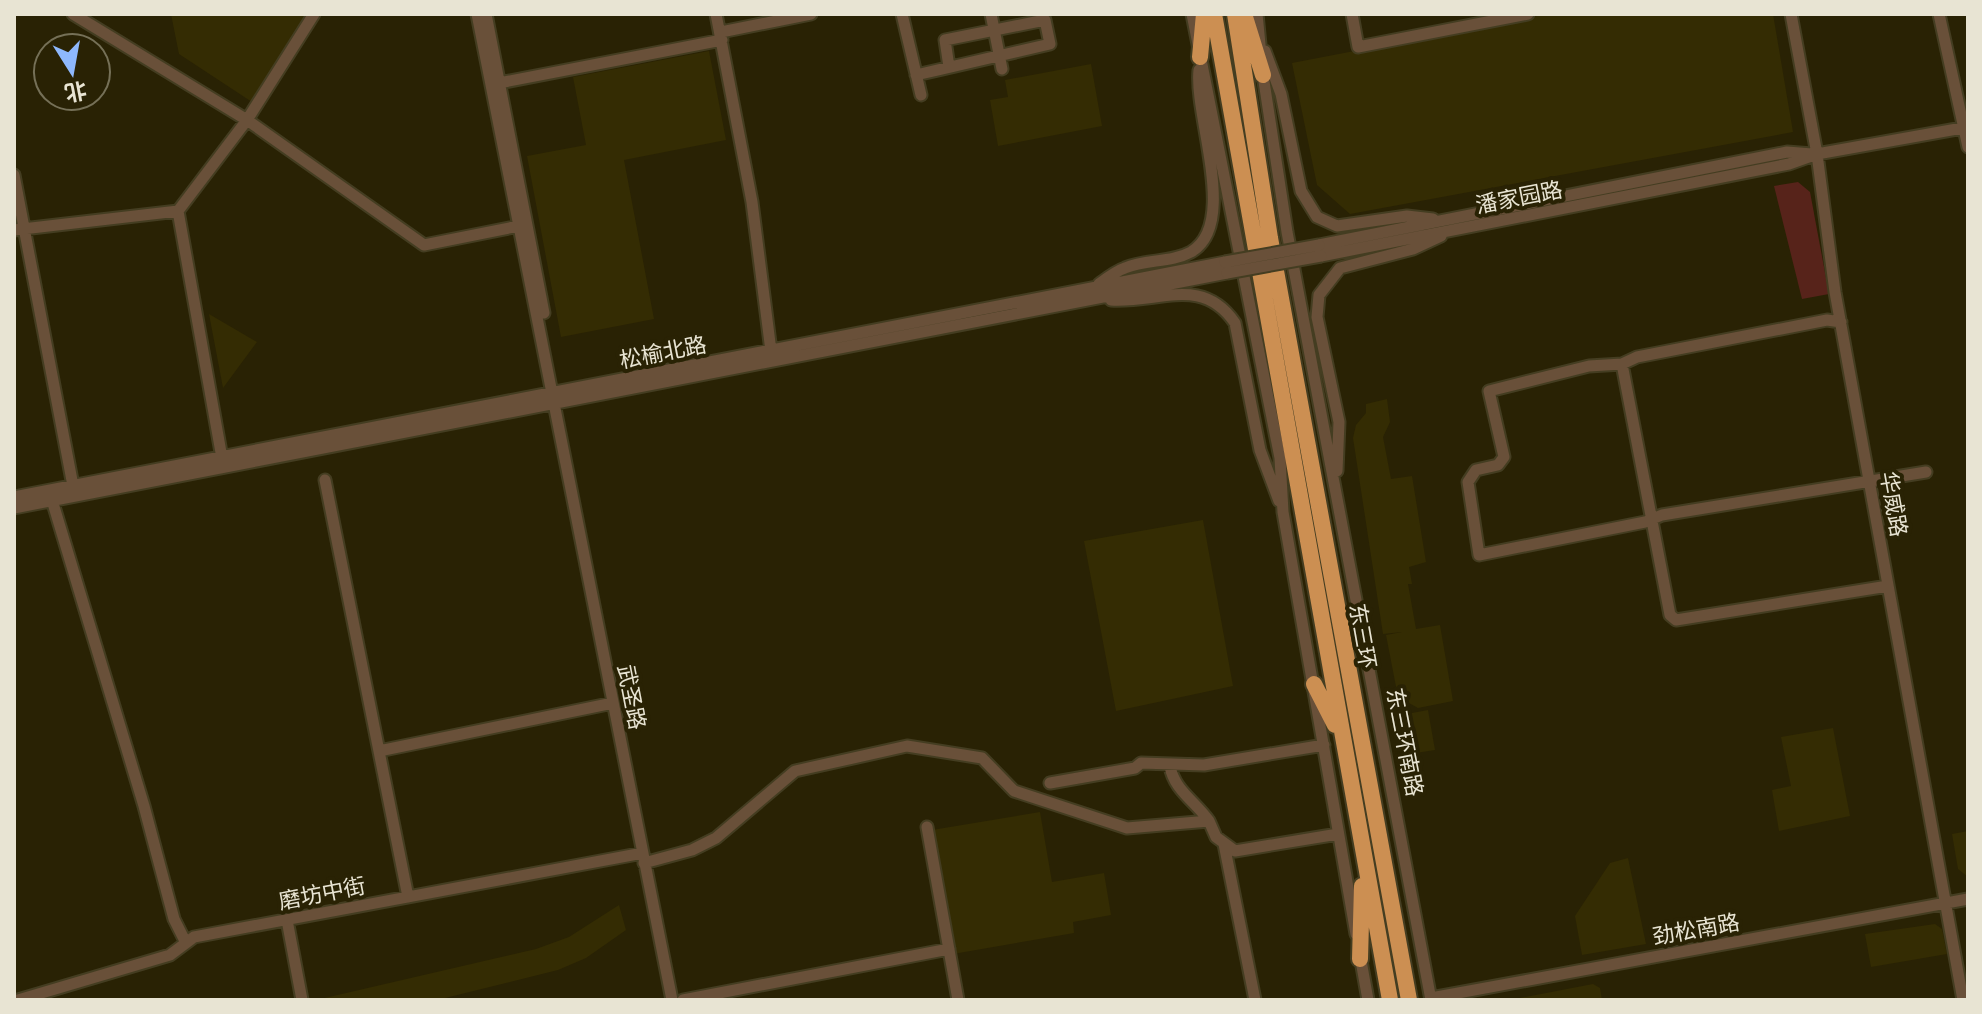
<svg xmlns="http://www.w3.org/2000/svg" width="1982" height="1014" viewBox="0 0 1982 1014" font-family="Commissioner,'Noto Sans SC',sans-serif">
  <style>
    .built { fill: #342c03 }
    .green { fill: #57231a }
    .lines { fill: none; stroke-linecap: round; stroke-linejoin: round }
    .minor-casing { stroke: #443d21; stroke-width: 15 }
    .highway-casing { stroke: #443d21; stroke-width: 20 }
    .minor { stroke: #695039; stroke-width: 11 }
    .highway { stroke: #cc8f52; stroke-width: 16 }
    .minor-bridge-casing { stroke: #443d21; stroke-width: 15; stroke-linecap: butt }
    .minor-bridge { stroke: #695039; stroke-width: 11 }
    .labels { text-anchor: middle; stroke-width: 8; stroke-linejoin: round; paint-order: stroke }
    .street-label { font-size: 22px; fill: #e8e4d3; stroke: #292204 }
  </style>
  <rect width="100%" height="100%" fill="#292204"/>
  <path class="built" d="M171,14h138l-57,88 -73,-48z
    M1547,14h226l20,118 -443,82 -33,-29 -25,-122z
    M709,51l17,89 -102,20 30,159 -93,18 -34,-181 59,-11 -13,-68z
    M1091,64l11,62 -104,20 -8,-46 18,-3 -3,-17z
    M209,314l48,28 -34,46z
    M1387,399l3,23 -7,15 8,42 21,-3 14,86 -17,5 3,17h-4l8,45 24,-4 13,76 -35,7 -20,-11 -12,-62 16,-3 -19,2 -30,-196 3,-13 10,-12v-9z
    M1203,520l30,166 -117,25 -32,-170z
    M1428,710l7,40 -32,5 -7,-39z
    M1833,728l17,88 -71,15 -7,-41 19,-4 -10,-49z
    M1040,812l12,70 52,-9 7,42 -38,7 1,11 -121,21 -21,-124z
    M1968,831v46l-10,-8 -6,-35z
    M1628,858l18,86 -64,11 -7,-39 35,-53z
    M619,905l7,25 -40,28 -28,12 -121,30h-121l220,-51 33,-12z
    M1935,924l7,5 5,25 -76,13 -6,-33z
    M1593,984l7,4 2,12h-93z"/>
  <path class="green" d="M1798,182l12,10 19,102 -27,5 -28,-113z"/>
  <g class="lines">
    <defs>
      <path id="minor" d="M73,14l174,106 177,125 95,-19
        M477,14l195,986
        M486,14l58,299
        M716,14l36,188 19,149
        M902,14l19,81
        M991,14l11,55
        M1192,14l88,444 3,54 73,422
        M1257,14l6,61 24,157 144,768
        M1352,14l6,33 170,-33
        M1791,14l26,140 18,138 128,708
        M1939,14l29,133
        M721,32l90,-18
        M1265,51l16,43 20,97 16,26 20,9 70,-10 26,3
        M916,75c45,-10 90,-21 134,-31l-5,-24 -100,20 4,27
        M499,83l223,-43
        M14,175l60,316
        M14,230l164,-19
        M1319,245l468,-93 25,2
        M1321,256l468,-92 28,-10 151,-27
        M1099,284c8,-6 17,-13 26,-16 21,-9 46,-5 66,-16 48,-28 3,-135 8,-182
        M1111,300c49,3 91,-25 124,23l25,127 19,51
        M1841,322l-14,-2 -190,37 -15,7 -33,2 -100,25 15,66 -6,8 -22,5 -8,12 11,73 166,-33 17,-7 264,-43
        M1622,364l48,251 6,5 212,-34
        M222,458l-44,-247 69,-91 67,-106
        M1337,471l2,-49 -22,-105 2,-22 21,-27 73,-19 28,-13
        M325,480l83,417
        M14,497l1211,-235
        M52,500l92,306 30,113 12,24
        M14,508l1213,-235
        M379,751l234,-48
        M1170,766c4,24 25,35 39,55
        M1050,783l85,-15 6,-5 63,2 120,-20
        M927,827l31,173
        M1224,844l31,156
        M644,863l48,-13 24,-12 79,-67 112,-25 75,12 32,33 113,37 82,-7 7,16 19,14 103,-17
        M287,920l15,80
        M1360,955l8,45
        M1431,998l537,-99
        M18,1000l152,-45 24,-18 449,-84
        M683,1000l266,-51"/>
      <path id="highway" d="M1214,14l176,986
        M1235,14l35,224 139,762
        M1244,14l19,61
        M1200,57l4,-43
        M1314,684l21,41
        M1360,959l2,-73"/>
    </defs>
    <use href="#minor" class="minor-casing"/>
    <use href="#highway" class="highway-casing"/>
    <use href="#minor" class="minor"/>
    <use href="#highway" class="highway"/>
    <defs>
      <path id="minor-bridge" d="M1225,262l94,-17
        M1227,273l94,-17"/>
    </defs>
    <use href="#minor-bridge" class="minor-bridge-casing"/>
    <use href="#minor-bridge" class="minor-bridge"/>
  </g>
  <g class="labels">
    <g class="street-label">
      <text transform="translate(1519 197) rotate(-11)" y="8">潘家园路</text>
      <text transform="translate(663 352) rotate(-11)" y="8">松榆北路</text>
      <text transform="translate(1894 504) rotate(80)" y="8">华威路</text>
      <text transform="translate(1363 636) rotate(80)" y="8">东三环</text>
      <text transform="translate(632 697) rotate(79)" y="8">武圣路</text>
      <text transform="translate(1405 742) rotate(79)" y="8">东三环南路</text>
      <text transform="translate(322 893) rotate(-11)" y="8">磨坊中街</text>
      <text transform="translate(1696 929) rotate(-10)" y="8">劲松南路</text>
    </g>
  </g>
  <rect width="1982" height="1014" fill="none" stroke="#e8e4d3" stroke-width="32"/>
  <g transform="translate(72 72) rotate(169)"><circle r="38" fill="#292204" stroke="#757057" stroke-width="2"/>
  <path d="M0-6L14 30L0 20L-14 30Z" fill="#8eb8fd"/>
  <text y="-12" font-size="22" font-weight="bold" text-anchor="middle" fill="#e8e4d3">北</text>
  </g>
</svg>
